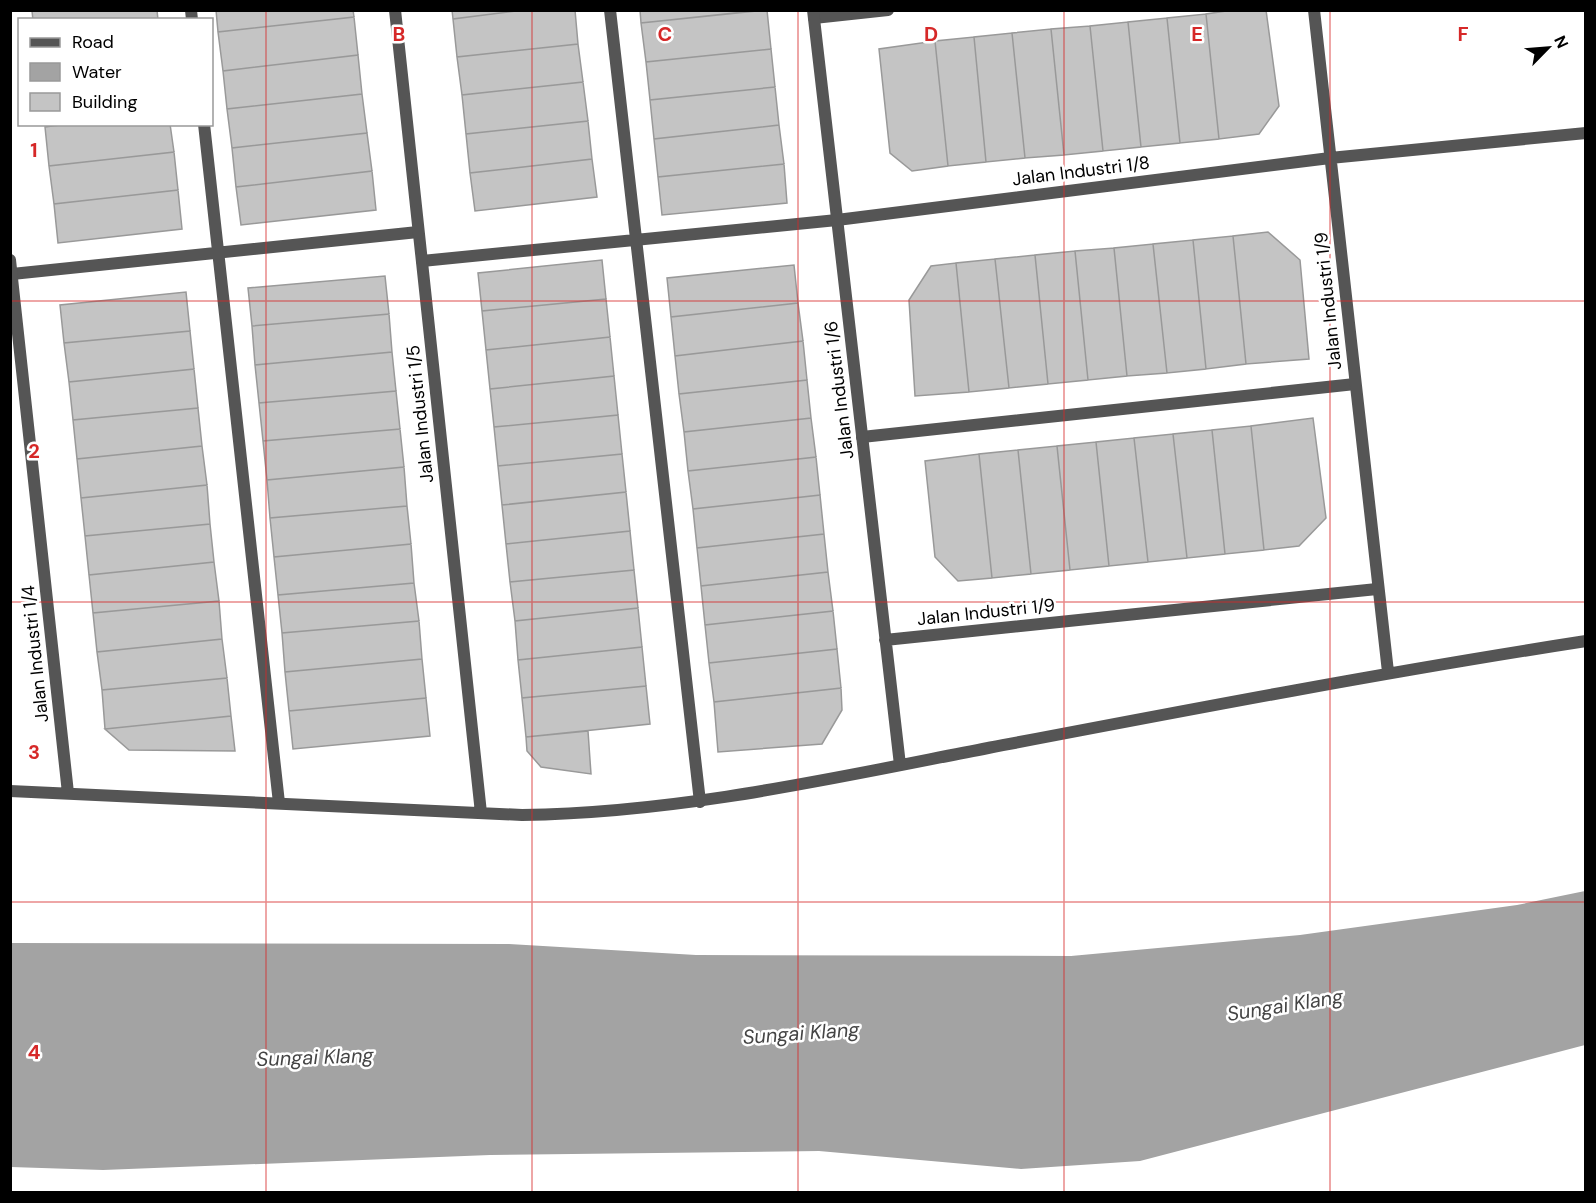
<svg xmlns="http://www.w3.org/2000/svg" width="1596" height="1203" viewBox="0 0 1596 1203" font-family="'DM Sans',sans-serif">
  <style>
    .water { fill: #a3a3a3 }
    .building { fill: #c4c4c4; stroke: #999; stroke-width: 1.5 }
    .lines { fill: none; stroke-linecap: round; stroke-linejoin: round }
    .lane { stroke: #555; stroke-width: 12 }
    .street { stroke: #555; stroke-width: 12 }
    .grid { fill: none; stroke: #d62828; stroke-width: 1.5; stroke-opacity: 0.55 }
    .labels { text-anchor: middle; stroke-width: 5; stroke-linejoin: round; paint-order: stroke }
    .street-label { font-size: 18px; fill: #000; stroke: #fff }
    .water-label { font-size: 20px; font-style: italic; fill: #444; stroke: #fff }
    .grid-label { font-size: 20px; text-anchor: middle; font-weight: bold; fill: #d62828; stroke: #fff; stroke-width: 5; stroke-linejoin: round; paint-order: stroke }
  </style>
  <rect width="100%" height="100%" fill="#fff"/>
  <path class="water" d="M1585,891v154l-445,116 -119,8 -202,-18 -329,4 -387,15 -92,-3v-224l498,1 187,11 375,1 229,-21 217,-30z"/>
  <path class="building" d="M157,10l1,10h-125l-1,-9z
    M216,10h137l1,7 -136,15z
    M452,10h72l-71,9z
    M524,10h51l3,34 -121,13 -4,-38z
    M640,10h122l-121,13z
    M767,10l4,39 -125,13 -5,-39z
    M1233,10h33l13,96 -20,28 -40,5 -13,-125z
    M1206,14l13,125 -39,4 -13,-125z
    M354,17l4,38 -135,16 -5,-39z
    M1167,18l13,125 -39,4 -13,-125z
    M1128,22l13,125 -38,4 -13,-125z
    M1090,26l13,125 -39,4 -13,-126z
    M1051,29l13,126 -39,3 -13,-125z
    M1012,33l13,125 -39,4 -12,-125z
    M974,37l12,125 -38,4 -13,-125z
    M935,41l13,125 -36,5 -22,-18 -11,-104z
    M578,44l5,38 -121,13 -5,-38z
    M771,49l4,38 -125,13 -4,-38z
    M358,55l4,39 -135,15 -4,-38z
    M583,82l5,39 -122,13 -4,-39z
    M775,87l4,38 -125,14 -4,-39z
    M362,94l5,39 -135,15 -5,-39z
    M588,121l4,38 -122,14 -4,-39z
    M67,124h103l4,28 -125,14 -4,-39z
    M779,125l5,39 -126,13 -4,-38z
    M367,133l5,38 -136,16 -4,-39z
    M174,152l4,38 -124,14 -5,-38z
    M592,159l5,38 -122,14 -5,-38z
    M784,164l3,39 -125,12 -4,-38z
    M372,171l4,39 -135,15 -5,-38z
    M178,190l4,39 -124,14 -4,-39z
    M1268,232l32,28 9,99 -63,5 -13,-128z
    M1233,236l13,128 -40,5 -13,-129z
    M1193,240l13,129 -39,4 -14,-129z
    M1153,244l14,129 -40,3 -13,-128z
    M1114,248l13,128 -39,4 -13,-129z
    M1075,251l13,129 -40,4 -13,-129z
    M1035,255l13,129 -39,4 -14,-129z
    M995,259l14,129 -40,4 -13,-129z
    M602,260l4,39 -124,12 -4,-38z
    M956,263l13,129 -54,4 -6,-96 22,-34z
    M794,265l4,38 -127,14 -4,-39z
    M385,276l4,38 -137,12 -4,-38z
    M186,292l4,39 -126,12 -4,-38z
    M606,299l4,38 -124,13 -4,-39z
    M798,303l5,38 -128,15 -4,-39z
    M389,314l3,38 -137,13 -3,-39z
    M190,331l4,38 -125,13 -5,-39z
    M610,337l4,39 -124,13 -4,-39z
    M803,341l4,39 -128,14 -4,-38z
    M392,352l4,39 -137,12 -4,-38z
    M194,369l4,39 -125,12 -4,-38z
    M614,376l4,39 -124,12 -4,-38z
    M807,380l4,38 -127,14 -5,-38z
    M396,391l4,38 -137,12 -4,-38z
    M198,408l4,38 -125,13 -4,-39z
    M618,415l4,39 -124,12 -4,-39z
    M811,418l5,39 -128,14 -4,-39z
    M1313,418l13,100 -27,28 -35,4 -13,-124z
    M1251,426l13,124 -39,4 -13,-124z
    M400,429l4,38 -137,13 -4,-39z
    M1212,430l13,124 -38,4 -14,-124z
    M1173,434l14,124 -39,4 -14,-124z
    M1134,438l14,124 -39,4 -13,-124z
    M1096,442l13,124 -39,4 -13,-124z
    M202,446l5,39 -126,13 -4,-39z
    M1057,446l13,124 -39,4 -13,-124z
    M1018,450l13,124 -39,4 -13,-124z
    M622,454l4,38 -124,13 -4,-39z
    M979,454l13,124 -34,3 -23,-24 -10,-96z
    M816,457l4,38 -127,14 -5,-38z
    M404,467l3,39 -137,12 -3,-38z
    M207,485l3,39 -125,12 -4,-38z
    M626,492l4,39 -124,13 -4,-39z
    M820,495l4,39 -127,14 -4,-39z
    M407,506l4,38 -137,13 -4,-39z
    M210,524l4,38 -125,13 -4,-39z
    M630,531l4,39 -124,12 -4,-38z
    M824,534l4,38 -127,14 -4,-38z
    M411,544l3,39 -136,12 -4,-38z
    M214,562l5,39 -126,12 -4,-38z
    M634,570l4,38 -123,13 -5,-39z
    M828,572l5,39 -128,14 -4,-39z
    M414,583l5,38 -137,12 -4,-38z
    M219,601l3,38 -125,13 -4,-39z
    M638,608l4,39 -124,13 -3,-39z
    M833,611l4,38 -128,14 -4,-38z
    M419,621l3,38 -137,13 -3,-39z
    M222,639l5,39 -125,12 -5,-38z
    M642,647l4,39 -124,12 -4,-38z
    M837,649l4,39 -127,14 -5,-39z
    M422,659l4,39 -137,13 -4,-39z
    M227,678l4,38 -126,13 -3,-39z
    M646,686l4,38 -124,13 -4,-39z
    M841,688l1,22 -20,34 -104,8 -4,-50z
    M426,698l4,38 -137,13 -4,-38z
    M231,716l4,35 -106,-1 -24,-21z
    M588,731l3,43 -50,-7 -14,-16 -1,-14z"/>
  <g class="lines">
    <path class="lane" d="M191,10l1,10
      M610,10l90,792
      M814,18l74,-8
      M204,124l75,679
      M422,261l415,-41
      M12,274l406,-42
      M862,437l493,-53"/>
    <path class="street" d="M395,10l86,803
      M813,10l87,755
      M1314,10l74,662
      M837,220l493,-62 256,-25
      M10,260l58,533
      M885,640l492,-51
      M10,791l512,24c157,-2 312,-37 466,-67 199,-38 397,-76 598,-107"/>
  </g>
  <path class="grid" d="M266,10v1182M532,10v1182M798,10v1182M1064,10v1182M1330,10v1182M10,301h1576M10,602h1576M10,902h1576"/>
  <g class="labels">
    <g class="street-label">
      <text transform="translate(1081 171) rotate(-7)" y="6">Jalan Industri 1/8</text>
      <text transform="translate(1328 301) rotate(-96)" y="6">Jalan Industri 1/9</text>
      <text transform="translate(839 390) rotate(-97)" y="6">Jalan Industri 1/6</text>
      <text transform="translate(420 414) rotate(-96)" y="6">Jalan Industri 1/5</text>
      <text transform="translate(986 612) rotate(-6)" y="6">Jalan Industri 1/9</text>
      <text transform="translate(35 654) rotate(-96)" y="6">Jalan Industri 1/4</text>
    </g>
    <g class="water-label">
      <text transform="translate(1285 1005) rotate(-9)" y="7">Sungai Klang</text>
      <text transform="translate(801 1033) rotate(-4)" y="7">Sungai Klang</text>
      <text transform="translate(315 1057) rotate(-2)" y="7">Sungai Klang</text>
    </g>
  </g>
  <g class="grid-label">
    <text x="399" y="41">B</text>
    <text x="665" y="41">C</text>
    <text x="931" y="41">D</text>
    <text x="1197" y="41">E</text>
    <text x="1463" y="41">F</text>
    <text x="34" y="157">1</text>
    <text x="34" y="458">2</text>
    <text x="34" y="759">3</text>
    <text x="34" y="1059">4</text>
  </g>
  <rect width="1596" height="1203" fill="none" stroke="#000000" stroke-width="24"/>
  <rect x="18" y="18" width="195" height="108" fill="#ffffff" stroke="#999999" stroke-width="1.5"/>
  <rect x="30" y="38" width="30" height="9" fill="#555555" stroke="#999999" stroke-width="1.5"/>
  <text x="72" y="48" font-size="18" fill="#000000">Road</text>
  <rect x="30" y="63" width="30" height="18" fill="#a3a3a3" stroke="#999999" stroke-width="1.5"/>
  <text x="72" y="78" font-size="18" fill="#000000">Water</text>
  <rect x="30" y="93" width="30" height="18" fill="#c4c4c4" stroke="#999999" stroke-width="1.5"/>
  <text x="72" y="108" font-size="18" fill="#000000">Building</text>
  <g transform="translate(1548 48) rotate(65)" stroke="#ffffff" stroke-width="4.5" paint-order="stroke">
  <path d="M0-4.5L10 22L0 15L-10 22Z" fill="#000000"/>
  <text y="-9" font-size="16" font-weight="bold" text-anchor="middle" fill="#000000">N</text>
  </g>
</svg>
